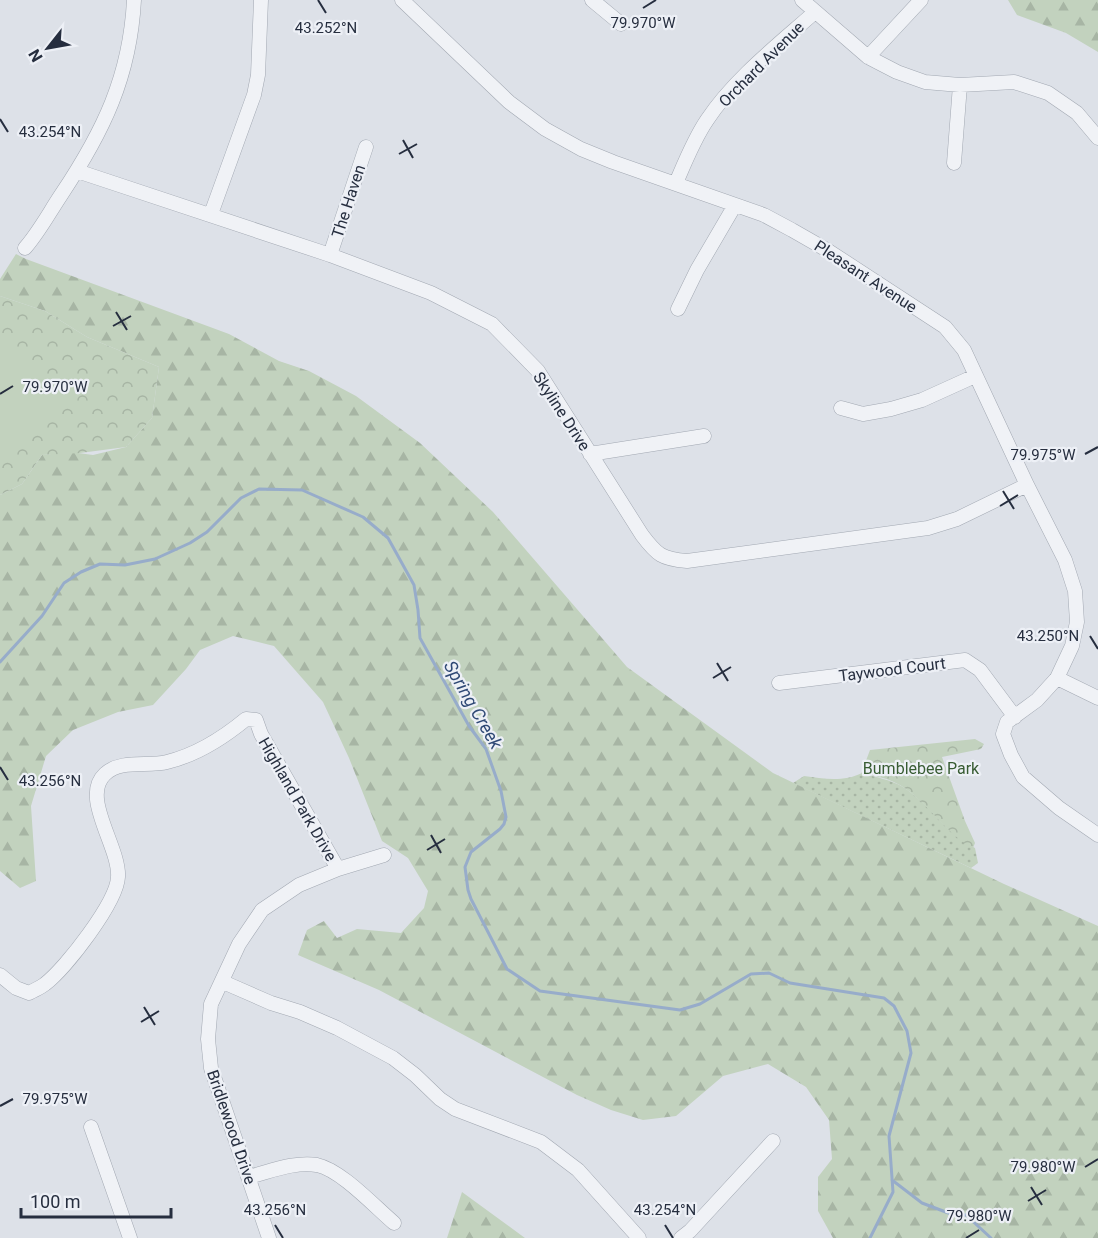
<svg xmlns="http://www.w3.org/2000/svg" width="1098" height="1238" viewBox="0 0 1098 1238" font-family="Roboto,sans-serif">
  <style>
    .grass { fill: url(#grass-dots) }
    .forest { fill: url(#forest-firs) }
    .park { fill: url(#park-crowns) }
    .pitch { fill: #c2d2be }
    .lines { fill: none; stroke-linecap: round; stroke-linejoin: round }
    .stream { stroke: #97acca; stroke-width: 3 }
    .minor-casing { stroke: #a2a8b2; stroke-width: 15 }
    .minor { stroke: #f0f2f6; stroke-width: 14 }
    .ticks { fill: none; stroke: #262e3f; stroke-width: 2 }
    .labels { text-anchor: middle; stroke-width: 4.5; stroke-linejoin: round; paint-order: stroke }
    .street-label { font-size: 16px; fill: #262e3f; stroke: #edf0f6 }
    .park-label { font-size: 16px; fill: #385c33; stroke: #edf0f6 }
    .water-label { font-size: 18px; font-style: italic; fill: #2f4975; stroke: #edf0f6 }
    .ticks-label { font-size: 15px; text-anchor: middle; fill: #262e3f; stroke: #edf0f6; stroke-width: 4.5; stroke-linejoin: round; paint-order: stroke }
  </style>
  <defs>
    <pattern id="grass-dots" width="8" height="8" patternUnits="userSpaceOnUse" patternTransform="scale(1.5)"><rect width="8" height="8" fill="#c2d2be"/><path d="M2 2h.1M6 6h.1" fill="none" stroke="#a7b5a4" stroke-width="1.8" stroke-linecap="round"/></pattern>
    <pattern id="forest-firs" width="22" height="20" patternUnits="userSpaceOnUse" patternTransform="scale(1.5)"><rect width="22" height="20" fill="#c2d2be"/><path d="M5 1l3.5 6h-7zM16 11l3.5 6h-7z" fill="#a7b5a4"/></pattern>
    <pattern id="park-crowns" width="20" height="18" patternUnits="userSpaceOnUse" patternTransform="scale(1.5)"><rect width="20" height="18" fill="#c2d2be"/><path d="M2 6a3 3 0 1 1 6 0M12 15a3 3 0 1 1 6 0" fill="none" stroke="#a7b5a4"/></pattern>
  </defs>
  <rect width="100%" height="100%" fill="#dde1e8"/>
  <path class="grass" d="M862,773c13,4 30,7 41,14 27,17 44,48 72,61l3,15 -7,5 -178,-85 11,-7c20,3 40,6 58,-3z"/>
  <path class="forest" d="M1008,0h90v52l-32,-19 -49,-18z
    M16,254l10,5 203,75 50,27 30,10 47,25 64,47 73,69 134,155 146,106 231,111 94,42v312h-265l-15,-27v-34l14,-18 -3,-39 -23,-33 -38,-23 -45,12 -47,40 -33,4 -32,-10 -34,-15 -198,-105 -81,-35 9,-25 17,-9 13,17 20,-9 44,4 23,-25 4,-17 -20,-33 -26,-17 -33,-83 -26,-56 -49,-56 -41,-10 -33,14 -14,19 -33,36 -35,7 -45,18 -27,26 -15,50 5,75 -16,7 -20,-17v-376l22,-11 20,-29 29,-3 22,3 33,-8 26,-29 7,-51 -72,-30 -42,-26 -45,-15v-17z
    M462,1192l63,46h-78z"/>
  <path class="park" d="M0,296l45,15 42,26 72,30 -7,51 -26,29 -46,6 -38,2 -20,29 -22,11z
    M975,739l9,5 -3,5 -39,8 23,64 10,22 -2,5c-35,-18 -52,-62 -94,-71 -7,-1 -11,-4 -18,-3l9,-24z"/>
  <path class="pitch" d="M9,345l54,51 -63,63v-106z"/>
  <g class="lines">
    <path class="stream" d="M0,662l42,-46 22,-33 17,-11 19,-8 25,1 30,-6 35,-16 17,-11 34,-34 18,-9 43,1 61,27 25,21 26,47 4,25 2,28 49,88 17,23 15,42 5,26 -2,7 -4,5 -29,23 -6,15 3,23 3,9 36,70 33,22 140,19 20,-6 51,-30 18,-1 21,10 94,15 10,8 13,25 4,22 -22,83 4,56 -23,46
      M892,1180l30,23 29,11 15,1 25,23"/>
    <defs>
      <path id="minor" d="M402,0l107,102 36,27 36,20 32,13 151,53 28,15 35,20 118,77 19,23 63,135 38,75 10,31 2,31 -5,24 -15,32 -20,22 -30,22 -4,12 8,21 12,22 36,31 39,27
        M592,0l29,24
        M802,0l66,57 29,15 28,10 35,3 54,-3 34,11 29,20 21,25
        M868,57l53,-57
        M954,163l6,-78
        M77,171l253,84 101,38 61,31 46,47 104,164c15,20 20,24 45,26l241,-33 29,-9 70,-34
        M676,183c9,-21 18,-44 31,-63 27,-41 72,-76 108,-108
        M211,214l43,-119 4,-20 3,-75
        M25,248c14,-16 24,-35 36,-53 42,-63 69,-118 73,-195
        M330,255l36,-108
        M678,309l19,-39 38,-65
        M841,408l22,6 28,-5 31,-9 53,-24
        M590,454l114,-18
        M1057,678l41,20
        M779,683l186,-23 15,10 35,47
        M0,975l16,13 13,5c5,-3 11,-5 16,-9 21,-16 72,-82 73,-107 2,-30 -38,-80 -13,-103 16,-15 43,-7 62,-12 29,-7 56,-24 79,-43l10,1 5,14 77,135
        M223,982l48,21 29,9 37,16 56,30 22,17 25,24 15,10 86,33 37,28 61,68
        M91,1127l39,111
        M248,1177c21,-5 47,-16 69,-12 24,5 57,41 77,58
        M269,1238l-58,-170 -3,-29 3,-35 28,-60 23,-34 37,-25 39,-16 46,-14
        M681,1238l9,-7 83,-90"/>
    </defs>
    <use href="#minor" class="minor-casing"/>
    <use href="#minor" class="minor"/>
  </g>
  <path class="ticks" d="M318,0l8,13M643,8l13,-8M0,119l8,13M403,140l10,18M399,154l18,-10M116,312l11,18M113,326l18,-10M0,394l13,-8M1085,454l13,-7M1003,491l11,18M1000,506l18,-11M1090,636l8,13M717,663l11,18M713,678l18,-11M0,767l8,13M431,835l10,18M427,850l18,-11M144,1007l11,18M141,1022l18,-11M0,1106l13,-7M1085,1167l13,-8M1031,1187l11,18M1028,1201l18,-11M275,1225l8,13M665,1225l8,13M966,1238l13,-8"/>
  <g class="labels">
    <g class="street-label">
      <text transform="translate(761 64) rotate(-45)" y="6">Orchard Avenue</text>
      <text transform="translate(348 201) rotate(-72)" y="6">The Haven</text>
      <text transform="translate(866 276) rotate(33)" y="6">Pleasant Avenue</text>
      <text transform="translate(562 411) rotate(57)" y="6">Skyline Drive</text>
      <text transform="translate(892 669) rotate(-7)" y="6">Taywood Court</text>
      <text transform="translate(298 799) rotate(60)" y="6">Highland Park Drive</text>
      <text transform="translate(232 1127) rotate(71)" y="6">Bridlewood Drive</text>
    </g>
    <g class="park-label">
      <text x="921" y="774">Bumblebee Park</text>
    </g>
    <g class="water-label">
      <text transform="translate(473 705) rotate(60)" y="6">Spring Creek</text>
    </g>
  </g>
  <g class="ticks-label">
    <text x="643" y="28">79.970°W</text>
    <text x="326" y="33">43.252°N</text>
    <text x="50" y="137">43.254°N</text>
    <text x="55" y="392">79.970°W</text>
    <text x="1043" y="460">79.975°W</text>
    <text x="1048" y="641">43.250°N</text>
    <text x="50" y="786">43.256°N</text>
    <text x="55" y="1104">79.975°W</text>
    <text x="1043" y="1172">79.980°W</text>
    <text x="275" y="1215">43.256°N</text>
    <text x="665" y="1215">43.254°N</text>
    <text x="979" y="1221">79.980°W</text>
  </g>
  <g transform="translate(48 48) rotate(239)" stroke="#edf0f6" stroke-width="4.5" paint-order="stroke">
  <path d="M0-4.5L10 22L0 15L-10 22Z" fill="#262e3f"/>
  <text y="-9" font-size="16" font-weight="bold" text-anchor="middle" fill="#262e3f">N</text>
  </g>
  <path d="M21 1208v9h150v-9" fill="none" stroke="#262e3f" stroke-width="3"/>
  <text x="30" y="1208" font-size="18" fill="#262e3f" stroke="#edf0f6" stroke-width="4.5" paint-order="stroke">100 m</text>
</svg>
